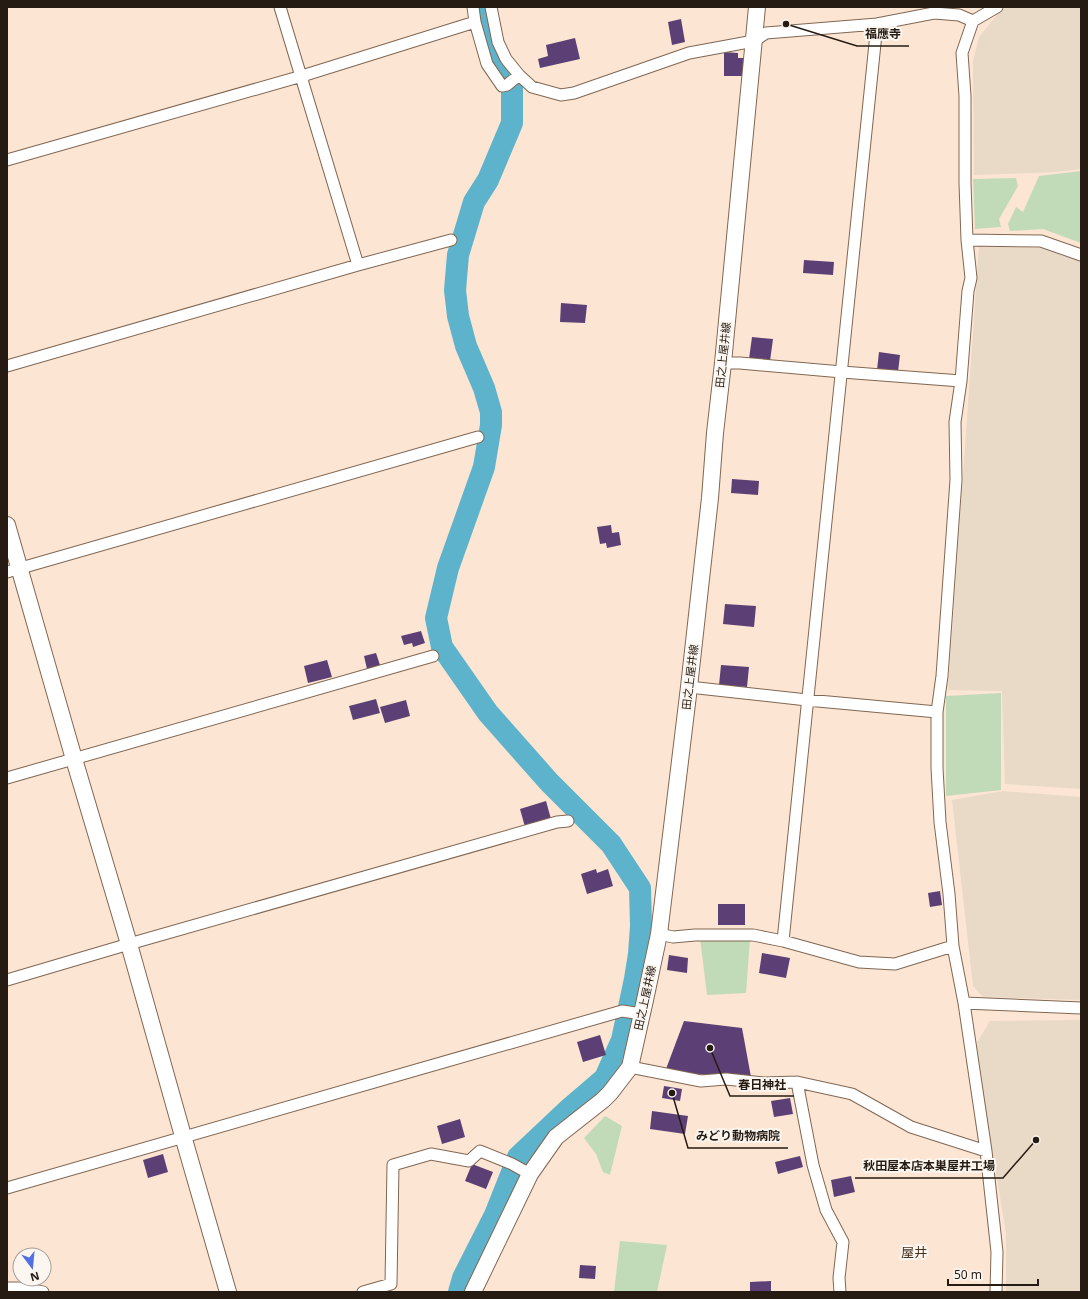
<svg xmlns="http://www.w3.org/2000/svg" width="1088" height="1299" viewBox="0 0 1088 1299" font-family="'Noto Sans','Noto Sans JP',sans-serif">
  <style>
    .industrial { fill: #e9d9c7 }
    .green { fill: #c1dbb8 }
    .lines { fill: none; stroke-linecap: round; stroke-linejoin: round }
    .river { stroke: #5db3cb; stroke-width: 22 }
    .building { fill: #5c4075 }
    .street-casing { stroke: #806753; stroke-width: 13 }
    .secondary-casing { stroke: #806753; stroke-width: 18 }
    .street { stroke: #fff; stroke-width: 11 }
    .secondary { stroke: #fff; stroke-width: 16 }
    .labels { text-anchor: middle; stroke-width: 4; stroke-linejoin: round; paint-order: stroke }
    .street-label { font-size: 11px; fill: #251b12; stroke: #fcf6f1 }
    .quarter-label { font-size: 13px; fill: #47311e; stroke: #fcf6f1 }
    .leader { fill: none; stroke: #251b12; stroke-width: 1.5 }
    .callout-dot { fill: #251b12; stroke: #fcf6f1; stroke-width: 1.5 }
    .callout-label { font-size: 12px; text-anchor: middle; font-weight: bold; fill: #251b12; stroke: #fcf6f1; stroke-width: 4; stroke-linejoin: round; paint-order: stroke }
  </style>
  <rect width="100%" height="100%" fill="#fce5d3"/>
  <path class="industrial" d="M1008,7h73v162l-25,3 -82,3 -1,-114 6,-24 21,-26z
    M979,246l63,2 39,13v528l-76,-5 -3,-93 -54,-1z
    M1003,791l78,6v203l-98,-3 -10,-11 -21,-186z
    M1081,1020v272h-75v-59l-31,-187 15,-25z"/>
  <path class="green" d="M1081,171v72l-38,-14 -33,2 -2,-7 8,-17 7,5 16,-36z
    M1016,178l2,8 -19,33 2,8 -26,2 -2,-50z
    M1001,693v97l-55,6v-100z
    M700,938l50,1 -4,54 -39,2z
    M605,1116l17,10 -12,49 -7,-3 -7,-18 -12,-16z
    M620,1241l47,4 -10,47h-43z"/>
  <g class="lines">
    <path class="river" d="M459,1292l4,-14 32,-63 23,-58 52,-49 35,-30 17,-38 13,-61 4,-25 2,-28 -1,-38 -29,-44 -62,-62 -61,-69 -46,-66 -6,-29 12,-50 36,-101 7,-42v-13l-7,-24 -18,-42 -8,-30 -3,-26 3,-35 16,-53 14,-22 24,-57v-39l-26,-49 -6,-28"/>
  </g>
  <path class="building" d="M681,19l4,23 -13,3 -4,-23z
    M575,38l5,21 -40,9 -2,-9 10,-3 -2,-11z
    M724,52l14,1v5h7v18h-21z
    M804,260l30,2 -1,13 -30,-2z
    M561,303l26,2 -2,18 -25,-1z
    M752,337l21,2 -3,22 -21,-2z
    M879,352l21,3 -2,17 -21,-2z
    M732,479l27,2 -1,14 -27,-2z
    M611,525l1,8 7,-1 2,13 -14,3 -1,-5 -6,1 -3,-17z
    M725,604l31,2 -2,21 -31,-3z
    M421,631l4,12 -12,4 -1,-4 -8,2 -3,-9z
    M376,653l4,12 -13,4 -3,-13z
    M327,660l5,17 -24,6 -4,-17z
    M721,665l28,2 -2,20 -28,-2z
    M376,699l4,14 -27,7 -4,-14z
    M406,700l4,16 -25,7 -5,-16z
    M546,801l5,18 -26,8 -5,-18z
    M596,869l1,4 11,-4 5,17 -26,8 -6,-20z
    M940,891l2,14 -12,2 -2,-14z
    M718,904h27v21h-27z
    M762,953l28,5 -4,20 -27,-5z
    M669,955l19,3 -1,15 -20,-3z
    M684,1021l58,7 9,49 -58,-3 -27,-5z
    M600,1035l6,20 -23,7 -6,-20z
    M664,1086l18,3 -2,12 -18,-3z
    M790,1098l3,16 -19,3 -3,-16z
    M652,1111l36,5 -3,18 -35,-5z
    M460,1119l5,18 -23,7 -5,-18z
    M163,1154l5,18 -20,6 -5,-18z
    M800,1156l3,11 -25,7 -3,-12z
    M472,1164l21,8 -7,17 -21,-8z
    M851,1176l4,16 -21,5 -3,-17z
    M580,1265l16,1 -1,13 -16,-1z
    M771,1281v11h-21v-10z"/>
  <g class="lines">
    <defs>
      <path id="street" d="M280,7l78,258
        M473,7l2,15 12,42 15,22 5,-1 12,-10 13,12 29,8 13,-2 115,-40 65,-12 12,-8 111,-9 57,-11 25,2 14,6
        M491,7l7,35 8,17 13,16
        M7,160l295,-84 173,-54
        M967,240l74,1 40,14
        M723,363h17l102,9 119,9
        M7,366l351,-101 93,-25
        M7,572l471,-135
        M689,687l118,13 130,12
        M7,778l426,-122
        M659,934l14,3 22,-2h58l30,6 76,21 36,2 58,-18
        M783,941l94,-917
        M7,980l122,-36 428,-122 11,-1
        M964,1003l117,5
        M630,1067l71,14 25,-2 38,4 33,-1 55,12 59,33 75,24
        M797,1082l16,83 13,45 17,32 -4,36 1,14
        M7,1188c205,-60 410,-118 615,-177l20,3
        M7,1288h16l20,4
        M363,1292l28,-8 2,-119 38,-11 38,7 11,-10 32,13 18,10
        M996,1292l1,-40 -11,-101 -22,-148 -11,-57 -4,-52 -9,-72 -3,-54v-56l5,-36 14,-196 -1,-58 6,-41 7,-90 3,-13 -4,-38 -2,-57v-87l-3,-43 11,-32 24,-14"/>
      <path id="secondary" d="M7,525l67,234 55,185 54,192 45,156
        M473,1292l57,-118 26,-37 47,-37 7,-7 20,-26 15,-67 14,-66 30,-247 21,-189 5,-65 8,-70 34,-356"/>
    </defs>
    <use href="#street" class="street-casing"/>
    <use href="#secondary" class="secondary-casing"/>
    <use href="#street" class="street"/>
    <use href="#secondary" class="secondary"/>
  </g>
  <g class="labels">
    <g class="street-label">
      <text transform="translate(723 355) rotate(-84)" y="4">田之上屋井線</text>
      <text transform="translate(690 677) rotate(-83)" y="4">田之上屋井線</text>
      <text transform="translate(645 998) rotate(-78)" y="4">田之上屋井線</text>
    </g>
    <g class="quarter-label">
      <text x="914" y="1257">屋井</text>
    </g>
  </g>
  <path class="leader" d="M786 24L857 46H909M710 1048L730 1096H794M672 1093L688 1148H788M1036 1140L1003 1178H855"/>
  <g class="callout-dot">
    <circle cx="786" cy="24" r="4"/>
    <circle cx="710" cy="1048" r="4"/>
    <circle cx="672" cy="1093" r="4"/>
    <circle cx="1036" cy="1140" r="4"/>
  </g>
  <g class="callout-label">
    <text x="883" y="38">福應寺</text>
    <text x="762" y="1089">春日神社</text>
    <text x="738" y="1140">みどり動物病院</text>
    <text x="929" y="1170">秋田屋本店本巣屋井工場</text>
  </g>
  <rect width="1088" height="1299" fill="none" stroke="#251b12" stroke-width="16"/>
  <g transform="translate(32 1267) rotate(164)"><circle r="19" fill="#fcf6f1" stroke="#a69e98"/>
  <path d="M0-3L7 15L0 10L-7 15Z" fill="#536fe4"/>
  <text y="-6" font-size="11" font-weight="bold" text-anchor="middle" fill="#251b12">N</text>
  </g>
  <path d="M948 1279v6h90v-6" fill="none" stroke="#251b12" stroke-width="2"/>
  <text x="954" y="1279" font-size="12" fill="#251b12" stroke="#fcf6f1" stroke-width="3" paint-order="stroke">50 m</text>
</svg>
